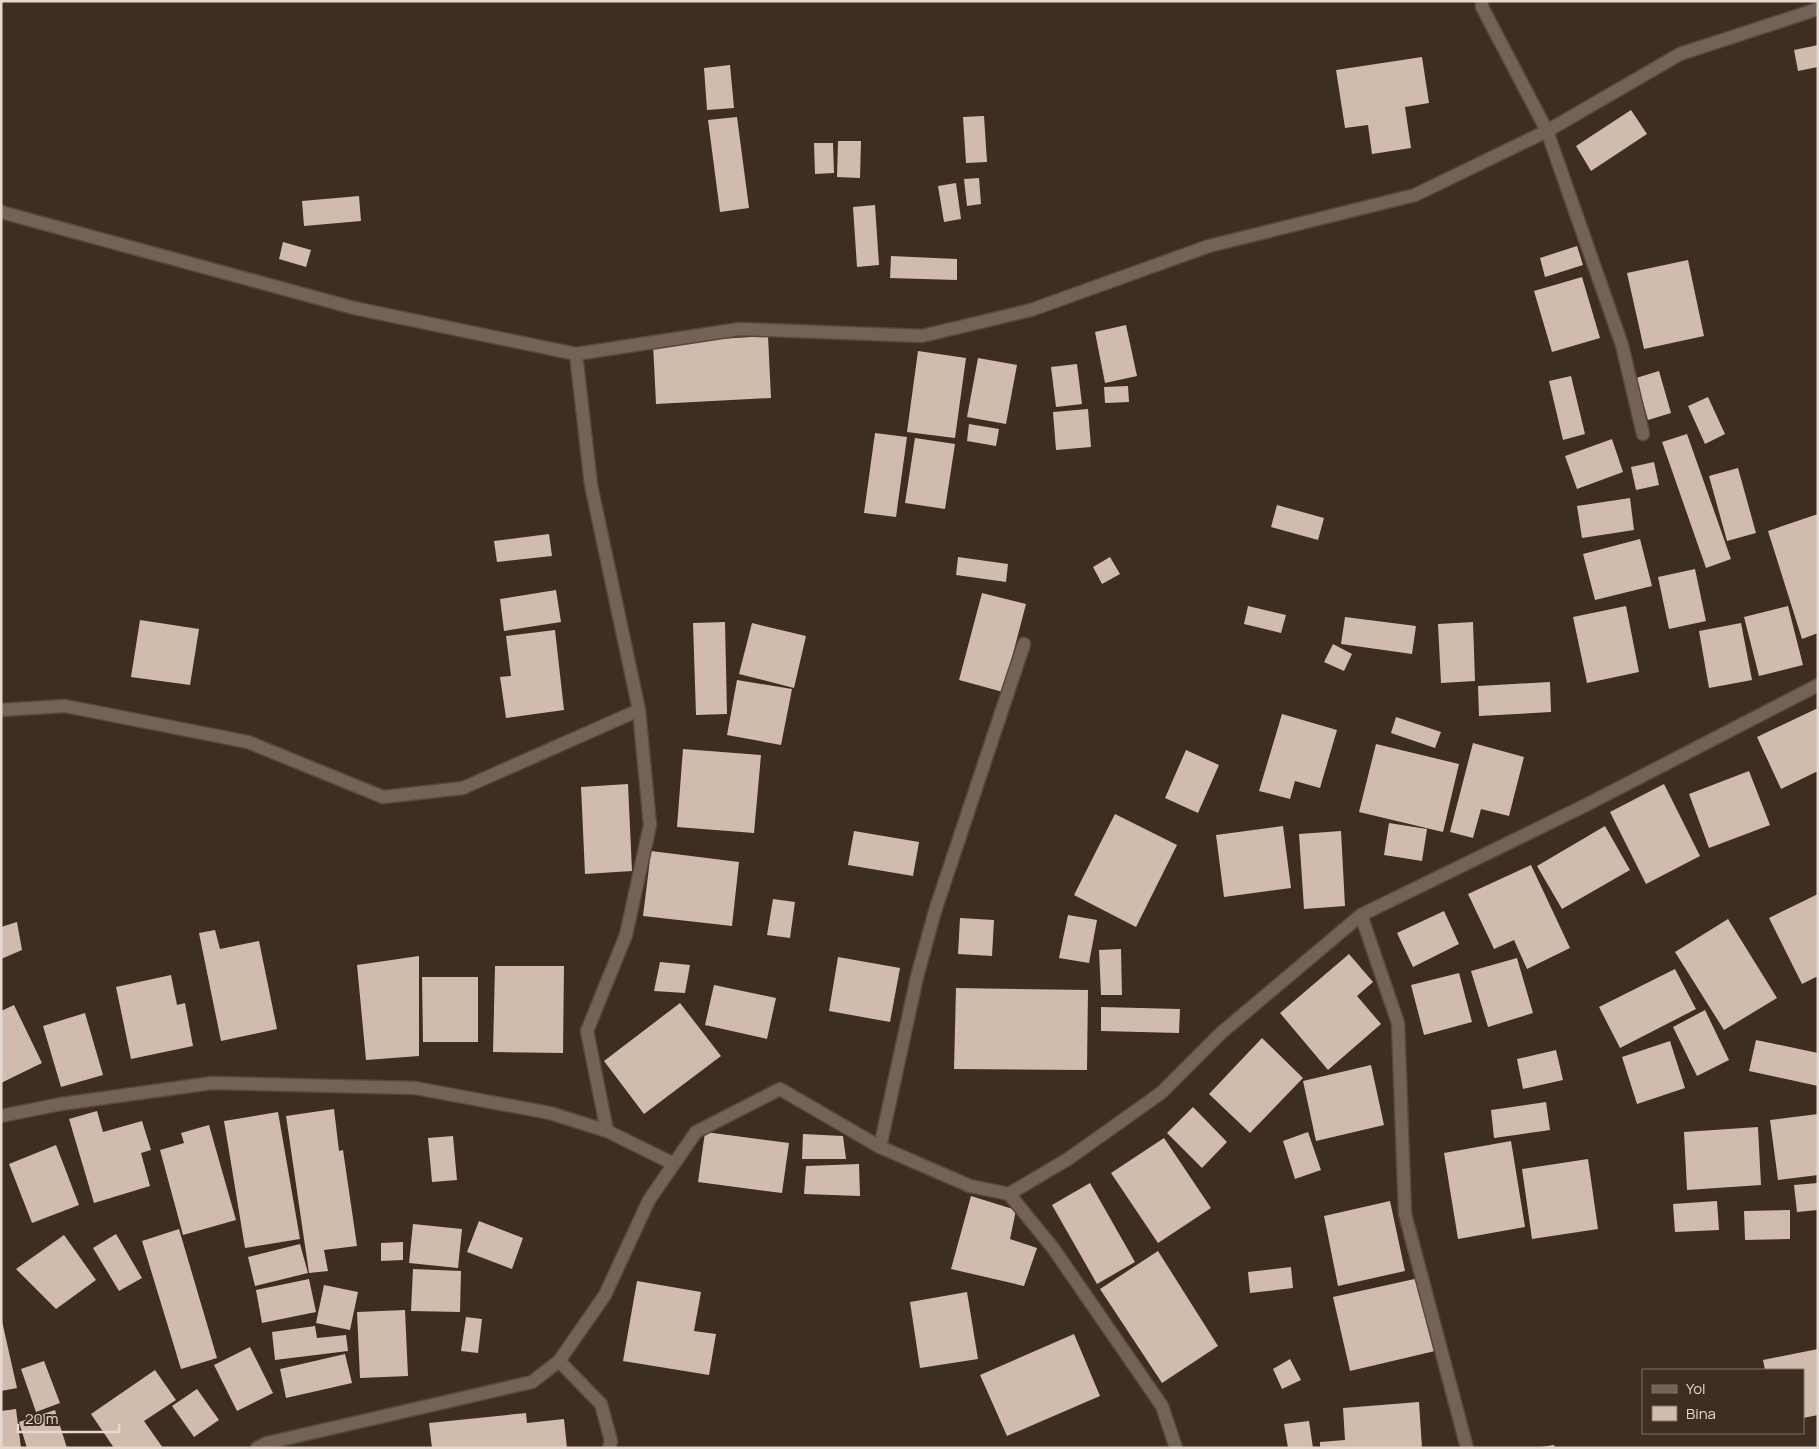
<svg xmlns="http://www.w3.org/2000/svg" width="1819" height="1449" viewBox="0 0 1819 1449" font-family="Manrope,sans-serif">
  <style>
    .building { fill: #d1bbac }
    .lines { fill: none; stroke-linecap: round; stroke-linejoin: round }
    .minor-casing { stroke: #59493d; stroke-width: 15 }
    .tertiary-casing { stroke: #59493d; stroke-width: 15 }
    .minor { stroke: #746257; stroke-width: 12 }
    .tertiary { stroke: #746257; stroke-width: 12 }
  </style>
  <rect width="100%" height="100%" fill="#3e2d21"/>
  <path class="building" d="M1818,45v22l-20,4 -4,-21z
    M1422,57l7,46 -24,4 6,41 -39,6 -4,-29 -23,3 -9,-58z
    M730,65l4,43 -27,2 -3,-42z
    M1631,110l16,24 -56,37 -15,-25z
    M984,116l3,46 -21,1 -3,-46z
    M737,117l12,91 -29,4 -12,-92z
    M838,141h23l-1,37 -23,-1z
    M814,143h19l1,30 -19,1z
    M979,178l2,26 -14,2 -3,-27z
    M956,183l5,36 -17,3 -6,-36z
    M359,196l2,25 -57,5 -2,-25z
    M875,205l4,60 -22,2 -4,-60z
    M283,242l28,8 -5,17 -27,-8z
    M1577,246l6,19 -38,12 -5,-19z
    M891,256l66,3v21l-67,-2z
    M1688,260l16,76 -60,13 -17,-76z
    M1582,277l18,61 -48,14 -18,-61z
    M1126,325l11,51 -32,7 -10,-51z
    M768,336l3,62 -115,6 -3,-61z
    M918,351l48,7 -11,80 -48,-6z
    M978,358l39,7 -11,59 -39,-7z
    M1077,364l5,40 -26,3 -5,-40z
    M1659,371l12,42 -23,7 -12,-42z
    M1571,376l14,58 -22,6 -14,-59z
    M1128,386l1,16 -24,1 -1,-16z
    M1708,397l17,37 -20,10 -17,-38z
    M1088,409l3,38 -35,3 -3,-38z
    M969,424l30,5 -3,17 -29,-5z
    M875,433l32,4 -11,80 -32,-4z
    M1687,434l44,125 -25,9 -44,-126z
    M915,438l40,6 -10,65 -40,-6z
    M1612,439l11,33 -46,17 -12,-33z
    M1654,462l5,23 -23,5 -5,-23z
    M1738,468l18,65 -29,8 -18,-65z
    M1630,498l4,32 -52,8 -5,-32z
    M1277,505l47,13 -6,22 -47,-13z
    M1818,514v119l-16,6 -34,-108z
    M549,534l3,22 -55,6 -3,-21z
    M1640,539l12,47 -57,14 -12,-46z
    M958,557l50,7 -2,18 -50,-7z
    M1110,557l10,17 -18,10 -9,-17z
    M1695,569l11,52 -37,8 -11,-52z
    M556,590l5,32 -57,9 -4,-32z
    M982,593l44,11 -23,88 -44,-12z
    M1248,606l38,9 -5,18 -37,-9z
    M1626,606l13,66 -52,11 -14,-66z
    M1788,606l15,59 -44,11 -15,-59z
    M1345,617l71,9 -4,28 -71,-10z
    M140,620l59,9 -9,56 -59,-8z
    M725,622l2,92 -31,1 -3,-92z
    M1473,622l2,59 -34,2 -3,-59z
    M752,623l54,13 -12,52 -55,-14z
    M1741,623l11,57 -43,8 -10,-57z
    M555,630l9,80 -58,8 -6,-41 11,-1 -5,-40z
    M1333,644l19,10 -8,17 -20,-9z
    M737,680l55,9 -11,56 -54,-10z
    M1550,682l1,30 -72,4 -1,-30z
    M1818,708v63l-37,18 -24,-52z
    M1282,714l55,16 -17,58 -25,-7 -5,18 -31,-8z
    M1396,717l45,15 -6,16 -44,-15z
    M1473,743l51,14 -15,59 -28,-7 -8,29 -23,-6z
    M1376,744l83,20 -16,68 -84,-20z
    M683,749l78,6 -7,78 -77,-6z
    M1186,750l33,15 -21,48 -33,-15z
    M1749,771l21,54 -61,23 -20,-54z
    M628,784l4,87 -47,3 -4,-87z
    M1664,784l36,72 -54,28 -36,-72z
    M1115,814l62,31 -41,82 -62,-32z
    M1389,823l38,6 -5,32 -38,-6z
    M1283,826l8,62 -67,9 -8,-62z
    M1605,826l25,44 -68,39 -25,-43z
    M854,831l65,11 -6,34 -65,-11z
    M1341,831l4,75 -41,3 -5,-75z
    M651,851l88,11 -7,64 -89,-10z
    M1531,865l39,83 -43,21 -13,-29 -20,9 -26,-55z
    M1818,894v82l-16,8 -33,-66z
    M773,899l22,3 -5,36 -23,-3z
    M1444,911l15,33 -46,23 -16,-34z
    M1068,915l29,5 -8,43 -30,-5z
    M960,918l34,2 -2,36 -34,-2z
    M1728,919l49,79 -53,32 -49,-78z
    M17,922l5,28 -21,9v-32z
    M215,930l5,19 39,-8 18,88 -56,12 -22,-108z
    M1121,949l1,46h-21l-2,-45z
    M1349,954l24,28 -16,14 24,28 -53,46 -48,-57z
    M419,956v100l-53,4 -9,-95z
    M838,957l62,11 -10,54 -61,-11z
    M1517,958l16,55 -45,14 -17,-56z
    M660,962l30,3 -5,28 -31,-2z
    M495,966h69l-1,87 -70,-1z
    M1675,969l21,40 -76,39 -21,-41z
    M1459,973l13,49 -48,13 -13,-50z
    M171,975l6,30 8,-2 8,43 -62,13 -15,-72z
    M422,977h56v65h-55z
    M714,985l62,13 -9,41 -62,-14z
    M956,988l132,2 -1,80 -133,-1z
    M680,1003l41,53 -77,58 -40,-53z
    M14,1005l28,58 -41,20v-72z
    M1101,1007l79,2 -1,24 -78,-2z
    M1705,1010l24,50 -32,16 -24,-49z
    M85,1013l18,62 -42,12 -18,-61z
    M1262,1038l41,40 -53,55 -41,-39z
    M1756,1040l62,13v33l-69,-15z
    M1670,1041l15,47 -48,16 -15,-47z
    M1556,1050l7,30 -40,9 -6,-30z
    M1371,1065l13,60 -68,16 -13,-60z
    M1546,1102l4,28 -56,8 -3,-28z
    M1193,1107l34,35 -25,26 -35,-35z
    M334,1109l5,42 4,-1 14,96 -33,4 4,21 -19,2 -23,-157z
    M97,1111l6,21 39,-11 9,29 -10,3 9,33 -56,17 -25,-84z
    M278,1112l22,127 -55,9 -21,-127z
    M1818,1114v61l-40,5 -8,-60z
    M209,1125l27,95 -53,15 -23,-85 24,-7 -3,-10z
    M1758,1127l3,58 -74,5 -3,-58z
    M705,1132l84,11 -7,50 -84,-11z
    M1308,1132l13,38 -26,9 -12,-38z
    M803,1134l40,2 3,23h-44z
    M453,1136l4,44 -25,2 -4,-44z
    M1164,1138l47,70 -53,35 -47,-70z
    M1511,1141l14,86 -67,12 -14,-86z
    M56,1145l23,60 -47,18 -23,-59z
    M1588,1159l10,70 -66,10 -10,-70z
    M859,1164l1,32 -56,-2 2,-28z
    M1090,1183l45,79 -38,22 -45,-79z
    M1818,1183v27l-21,2 -3,-27z
    M971,1196l45,14 -6,29 27,9 -13,38 -73,-17z
    M1390,1201l15,70 -67,15 -14,-70z
    M1717,1201l2,29 -44,2 -2,-28z
    M1790,1210v29l-45,1 -1,-29z
    M479,1221l44,17 -11,31 -45,-17z
    M413,1224l49,5 -4,39 -49,-5z
    M179,1229l38,129 -36,11 -39,-128z
    M116,1234l26,44 -23,13 -26,-43z
    M64,1235l32,45 -40,29 -40,-40z
    M403,1242v18l-22,1v-18z
    M300,1244l8,29 -53,13 -7,-29z
    M1158,1251l60,95 -56,37 -62,-94z
    M1291,1267l2,21 -43,5 -2,-21z
    M413,1269l48,2 -1,41 -49,-1z
    M1419,1278l16,73 -85,20 -17,-74z
    M309,1279l7,33 -54,11 -6,-33z
    M637,1281l64,11 -7,39 22,3 -7,41 -86,-14z
    M324,1285l34,7 -8,38 -34,-7z
    M967,1292l11,67 -58,9 -10,-66z
    M405,1310l3,66 -48,2 -3,-66z
    M466,1317l16,2 -4,34 -17,-2z
    M2,1321l15,67 -16,3v-69z
    M315,1326l2,12 29,-3 2,16 -73,9 -3,-28z
    M1074,1334l26,62 -93,40 -27,-61z
    M250,1347l23,46 -36,18 -23,-46z
    M1818,1349v66l-15,3v-48h-38l-2,-10z
    M345,1354l7,29 -66,15 -6,-29z
    M1290,1359l11,21 -19,9 -9,-20z
    M44,1361l16,42 -24,9 -15,-43z
    M155,1370l21,30 -32,21 19,27h-49l-23,-34z
    M197,1389l22,31 -25,17 -22,-31z
    M1419,1402l3,46h-102v-6l25,-2 -2,-32z
    M16,1409l5,39h-20v-37z
    M55,1410l12,38h-40l-8,-26z
    M526,1413l1,10 37,-4 3,29h-135l-3,-25z
    M1309,1421l4,27h-25l-4,-24z
    M1554,1445l1,3h-14v-1z"/>
  <g class="lines">
    <defs>
      <path id="minor" d="M1482,1v6l65,124 75,214 21,89
        M1,212l353,96 222,46 164,-25 182,7 109,-26 178,-64 206,-51 132,-64 133,-77 138,-45
        M576,354l15,131 48,225 11,115 -24,110 -39,96 20,100
        M1,710l64,-4 183,36 135,55 80,-9 176,-78
        M1361,915l37,108 7,191 62,234
        M1,1116l60,-12 151,-21 203,5 135,25 57,18 67,33
        M880,1147l37,-170 18,-66 89,-267
        M1009,1194l44,54 109,158 14,42
        M559,1361l42,43 10,37 -2,7"/>
      <path id="tertiary" d="M257,1448l10,-5 265,-61 27,-21 46,-66 44,-95 47,-68 84,-43 100,58 90,39 39,8 59,-35 93,-66 60,-60 140,-118 225,-110 232,-120"/>
    </defs>
    <use href="#minor" class="minor-casing"/>
    <use href="#tertiary" class="tertiary-casing"/>
    <use href="#minor" class="minor"/>
    <use href="#tertiary" class="tertiary"/>
  </g>
  <rect width="1819" height="1449" fill="none" stroke="#e4d9d1" stroke-width="5"/>
  <rect x="1642" y="1369" width="162" height="65" fill="#3e2d21" stroke="#807267"/>
  <rect x="1652" y="1385" width="25" height="8" fill="#746257" stroke="#807267"/>
  <text x="1686" y="1394" font-size="15" fill="#e4d9d1">Yol</text>
  <rect x="1652" y="1406" width="25" height="15" fill="#d1bbac" stroke="#807267"/>
  <text x="1686" y="1419" font-size="15" fill="#e4d9d1">Bina</text>
  <path d="M18 1424v8h101v-8" fill="none" stroke="#e4d9d1" stroke-width="2.5"/>
  <text x="25" y="1424" font-size="15" fill="#e4d9d1" stroke="#3e2d21" stroke-width="4" paint-order="stroke">20 m</text>
</svg>
